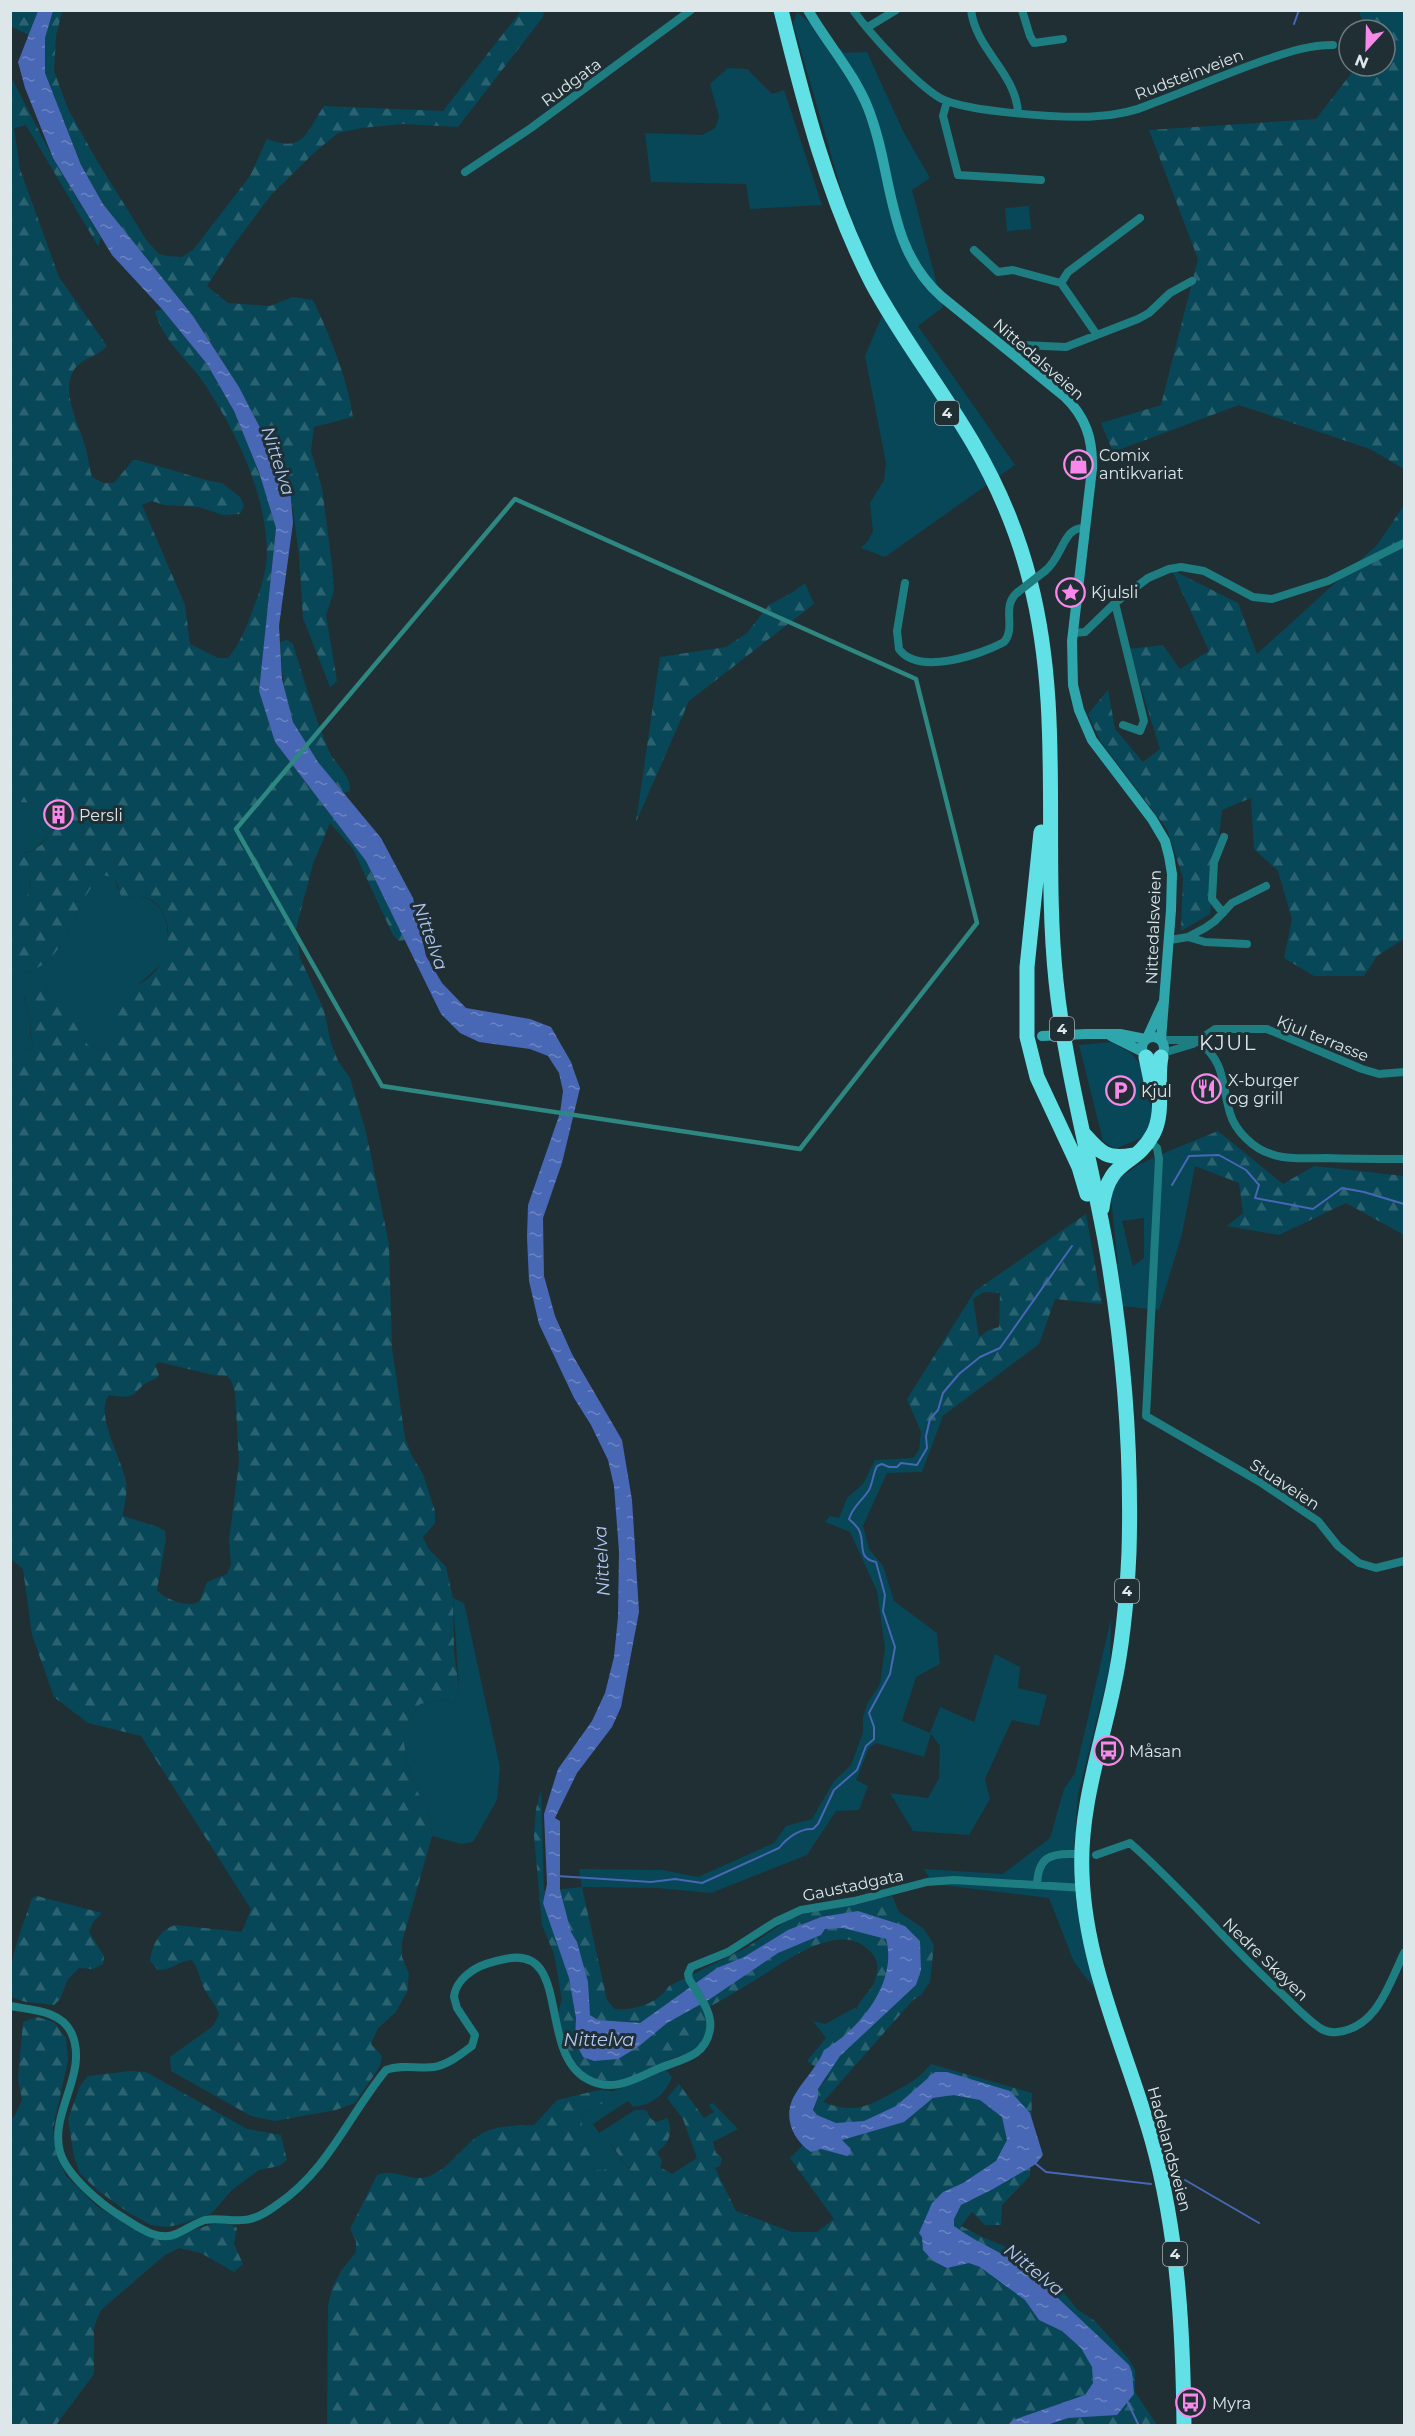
<svg xmlns="http://www.w3.org/2000/svg" width="1415" height="2436" viewBox="0 0 1415 2436" font-family="Montserrat,sans-serif">
  <style>
    .green { fill: #074758; fill-rule: evenodd }
    .forest { fill: url(#forest-firs); fill-rule: evenodd }
    .water { fill: url(#water-ripples) }
    .lines { fill: none; stroke-linecap: round; stroke-linejoin: round }
    .stream { stroke: #4867b4; stroke-width: 2 }
    .street { stroke: #1d7d81; stroke-width: 8 }
    .secondary { stroke: #2ea6ac; stroke-width: 10 }
    .highway { stroke: #61e1e6; stroke-width: 15 }
    .street-bridge { stroke: #1d7d81; stroke-width: 8 }
    .secondary-bridge { stroke: #2ea6ac; stroke-width: 10 }
    .marked { fill: none; stroke: #2e8781; stroke-width: 4.5; stroke-linejoin: round }
    .labels { text-anchor: middle; stroke-width: 6; stroke-linejoin: round; paint-order: stroke }
    .shield { fill: #202f34; stroke: #a4b0b3; stroke-width: 1.5 }
    .shield-label { font-size: 15px; font-weight: bold; fill: #dde7ea }
    .street-label { font-size: 16px; fill: #dde7ea; stroke: #202f34 }
    .poi-label { font-size: 16px; fill: #dde7ea; stroke: #202f34; text-anchor: start }
    .water-label { font-size: 18px; font-style: italic; fill: #b3c7f1; stroke: #202f34 }
    .quarter-label { font-size: 20px; letter-spacing: 1.5px; fill: #dde7ea; stroke: #202f34 }
  </style>
  <defs>
    <pattern id="forest-firs" width="22" height="20" patternUnits="userSpaceOnUse" patternTransform="scale(1.5)"><rect width="22" height="20" fill="#074758"/><path d="M5 1l3.5 6h-7zM16 11l3.5 6h-7z" fill="#2b6270"/></pattern>
    <pattern id="water-ripples" width="26" height="14" patternUnits="userSpaceOnUse" patternTransform="scale(1.5)"><rect width="26" height="14" fill="#4867b4"/><path d="M2 4q2-2 4 0t4 0M15 11q2-2 4 0t4 0" fill="none" stroke="#6b84c2"/></pattern>
  </defs>
  <rect width="100%" height="100%" fill="#202f34"/>
  <path class="green" d="M797,12l48,41 22,-1 36,79 27,47 -18,12 31,117 -25,19 97,139 -130,92 -24,-9 7,-7 5,-10 -3,-28 14,-23 2,-17 -21,-107 24,-56 -27,-55 -19,-49 -50,-173z
    M728,68l19,1 25,25 12,-4 38,115 -72,4 -4,-25 -95,-2 -6,-49 57,2 13,-7 4,-11 -9,-33z
    M1029,206l2,23 -24,2 -2,-23z
    M16,802l44,2 8,5v7c-3,5 -7,7 -12,10 -11,9 -15,25 -31,26 0,11 8,34 4,43 -3,8 -13,15 -18,23v-112z
    M103,874l12,4 2,10 10,11 11,-4c17,6 27,13 29,32 5,33 -8,40 -30,58 -11,9 -20,21 -29,31 9,16 12,25 -7,35l-13,-6 -31,-49 -11,-11h-7l-15,13 6,19v18l4,9 -2,4 -6,3 -14,1 -2,-76c11,-3 27,-6 35,-13 29,-23 30,-65 58,-89z
    M1112,1042l19,11 15,18 7,44 -7,21 -31,13 -12,-8 -24,-96z
    M1169,1151l26,15 -13,68 -23,76 -37,-4 -11,-109 6,-17 21,-15zM1144,1218v40l-11,8 -11,-45z
    M943,1416l-21,56 -35,1 -24,53 6,23 14,17 11,35 43,32 3,31 -24,13 -14,44 28,12 10,-26 34,15 21,-68 25,13 -2,21 29,7 -8,31 -27,-6 -27,59 5,20 -21,36 -56,-4 -23,-38 38,5 11,-20 1,-32 -9,-12 -7,23 -48,-14 -7,5 -13,32 12,6 -9,24 -23,1 -29,44 -96,38 -54,-5 -75,-1 -3,-18 83,1 36,7 76,-34 12,-17 26,-7 22,-38 17,-16 12,-32v-15l4,-14 13,-20 5,-36 -8,-57 -27,-59 -25,-10 5,-6 9,2 8,-20 16,-14 12,-24 38,-2 6,-8 2,-18z
    M453,1598l11,5 36,164 -3,33 -24,42 -12,2 -29,-8 -2,-18 -20,-43 -6,-33 3,-17 13,-21 33,-6 6,-10z
    M1111,1619l-1,48 -32,128 -4,52 2,54 18,87 -20,-26 -25,-64 -116,-14 -9,-15 79,5 47,-36 14,-49 11,-16z
    M856,2007v5l-30,26 -13,-17 12,3z
    M666,2070l6,7c-7,18 -20,28 -39,30l-5,-6 -35,23 6,9 36,-23h11l-7,6 -5,10 -23,19 28,38 -9,2 -37,-16 -12,-37 2,-18 27,-15 3,-8z"/>
  <path class="forest" d="M10,11h28l-9,24 -17,-8z
    M53,11h9l-6,25 -2,35 14,38 28,50 51,82 12,13 8,2 15,1 11,-7 57,-74 17,-37c37,14 38,-5 57,-33l119,5 78,-100h23l-1,6 -85,110 -55,-3 -42,4 -23,5 -22,18 -45,44 -38,51 -26,40 21,17 42,3 23,-9 20,3c17,36 34,77 40,117l-39,10 -3,24 11,37 10,77 2,26 -8,24 11,66 -7,6 -27,-69 -4,-63 -9,-69 -51,-99 -46,-71 -90,-112 -22,-39 -36,-92v-35z
    M1359,11h45v458l-34,-20 -131,-44 -126,47 -12,-29 60,-18 37,-146 -49,-129 167,-11 41,-53h28v-36h-20z
    M11,77l42,81 48,80 -3,8 -72,-121 -12,3 6,41 39,108 48,69c-8,10 -22,11 -31,21 -18,22 4,59 10,82 2,9 3,18 6,28l11,6h11l19,-23 8,1 65,19 16,3 18,14 4,9 -4,8 -17,1 -24,-8 -35,-2 -12,-4 -10,4 43,100 5,39 28,14h10c12,-14 19,-32 25,-49 7,-18 14,-37 14,-57 -1,-59 -30,-118 -61,-166 -17,-26 -43,-44 -51,-75l7,-2 45,55 27,47 25,61 17,56 -17,163 16,51 91,119 39,79 -6,1 -6,-6 -40,-86 -23,-26 -17,41 -17,65 4,29 24,52 7,33 7,18 12,17 16,54 23,112 3,104 13,90 7,18 11,18 12,37v12l-12,14 5,11 18,19 7,31 1,54 5,36 -6,10 -33,6 -13,21 -3,18 6,32 20,43 2,18 -30,106v15l7,17 -2,18 -12,21 -17,15 -7,16 11,12 -2,10 -25,37 -19,7 -61,11 -24,-5 -80,-45 -1,-14 43,-31 6,-12c-4,-10 -8,-14 -13,-22 -6,-10 -6,-21 -14,-32 -15,1 -18,10 -34,10l-8,-9c2,-15 9,-32 26,-36l66,7 9,-23 -110,-173 -53,-13 -34,-26 -22,-62 -9,-66 -12,-10 -1,-508h16l6,-3 2,-4c-5,-10 -3,-16 -4,-26 -1,-10 -7,-16 -5,-26l14,-7h7l11,11 31,49 13,6c19,-10 15,-19 7,-35 1,-4 2,-10 4,-14 6,-10 17,-14 27,-18 21,-11 31,-32 29,-55 -2,-12 -5,-21 -15,-28 -9,-6 -16,-6 -26,-2l-6,-3 -6,-18 -12,-3c-28,23 -29,65 -58,88 -8,7 -24,10 -34,13 0,-13 -4,-47 0,-58 6,-22 30,-18 14,-51l-8,-1 -4,-4 4,-6 14,-5 10,-6 8,-12 19,-17 -1,-7 -7,-5 -44,-2 -5,4zM159,1362l54,13 14,1 4,4 4,12 4,71 -10,77 2,25 -4,9 -20,8c-3,6 -4,14 -8,19 -9,9 -36,-3 -42,-11l9,-51 -1,-8 -7,-4 -35,-11c1,-11 5,-23 3,-34 -4,-24 -32,-67 -17,-87 34,7 21,-8 48,-17l2,-3 -4,-10z
    M1404,505v434l-27,17 -13,20h-50l-30,-18 8,-39 -14,-48 -24,-22 -3,-51 -29,12 -12,104 -29,17 2,-53 -16,-49 -66,-87 -13,-28 20,-24 7,39 28,33 17,-13 -31,-100 34,-4 17,24 29,-18 -37,-81 66,33 19,51 121,-110z
    M805,583l9,21 -125,97 -53,121 24,-165 66,-10 21,-14 22,-28 24,-13z
    M287,640l6,4c11,36 21,72 36,107 7,14 22,24 21,40l-6,2c-16,-19 -43,-49 -51,-73 -10,-25 -11,-52 -13,-78z
    M1218,1131l65,53 31,-18 90,10v59l-58,-32 -67,32 -52,-9 16,-13 -4,-30 -44,-17 -26,-15z
    M1086,1214l16,90 -47,-5 -16,45 -118,88 -14,-33 68,-108zM984,1292l16,1 -1,34 -10,3 -10,7 -6,-38z
    M541,1790l3,101 38,-4 25,113 8,9c19,2 44,-6 54,-23l77,-38 42,-28 26,-10 78,-14 7,16 25,17 10,16 -4,37 -9,13 -8,5 -90,102c31,12 44,5 71,-10 19,-11 22,-11 37,-28l101,29 -2,83 -28,29 -1,20h-16l-13,-13 -11,14 21,11 39,16 35,30 22,27 17,11 33,37 7,12v22l22,33 -830,1 1,-121 5,-19 8,-15 15,-19v-11l-6,-12 27,-54c19,-7 32,7 50,2 22,-7 36,-33 56,-44 15,-8 34,-7 51,-8l23,-25 42,-10 14,1 -3,8 -27,15 -2,18 8,13 4,24 10,2 7,-6 6,1 14,19 8,-3 -27,-38v-4l23,-14 5,-10 7,-6 5,9 6,3 10,-4c7,13 2,26 -10,34l5,9 -2,6 12,7 25,-16 -14,-39 -16,-21 12,-14 25,34 10,-6 -5,-7 4,-2 25,26 -25,13 3,11 6,5 -2,8 -5,2 21,43 56,21h25l17,-13 -44,-61 12,-12 16,-49v-8l10,-13 -21,-15 19,-23 30,-26c2,-15 24,-24 21,-48 -1,-8 -8,-14 -13,-18 -32,-23 -86,21 -112,36 -16,10 -32,19 -48,28 4,10 5,21 -1,31 -9,14 -22,13 -35,19 -43,22 -79,42 -102,-16 -6,-16 -11,-28 -4,-44l-8,-46 -12,-29 -8,-90 2,-26z
    M37,1896l65,17 -9,9 -4,10 15,24 -1,8 -10,5 -14,-1 -11,11 -8,20 -6,6 -28,-3 -15,-5c-5,-34 11,-68 21,-99z
    M37,2017l17,5 12,16 2,22 -15,68 4,28 9,20 32,31 25,15 44,16 46,-14 15,-1 9,5 -3,16 9,20 -9,8 -33,-19 -22,-5 -14,7 -64,55 -7,17v47l-38,51 -45,1v-307l3,-2 8,-17 -4,-21 5,-57z
    M130,2071l16,1 101,57 34,6 6,25 -8,6 -20,4 -27,20 -21,24 -33,11 -12,2 -15,-2 -22,-12 -33,-24 -16,-16 -6,-16 -6,-38 12,-33 8,-10z"/>
  <path class="water" d="M38,11h15l-8,27v35l36,92 22,39 90,112 46,71 51,99 3,37 -14,103 3,53 11,43 25,40 63,76 32,60 13,58 16,27 24,25 64,11 21,8 20,35 9,26 -18,75 -19,55 1,58 11,40 17,38 50,86 10,60 7,112 -18,95 -9,20 -35,46 -22,45 5,3v69l11,42 6,10 11,40 2,33 8,5 42,3 77,-55 27,-11 44,-27 33,-13 37,-6 47,15 15,15 1,29 -5,15 -76,71 -22,33v8l-5,13 4,5 19,8 28,-2 32,-15 39,-34h12l63,19 20,22 13,42 -7,9 -43,25 -32,16 -7,14v7c23,17 50,27 73,43l102,96 3,7 2,22 -17,21 -49,3 -21,7h-39l5,-5 72,-25 8,-12 -1,-16 -11,-19 -19,-17 -23,-11 -14,-20 -45,-33 -11,-4 -22,5 -14,-7 -10,-11 -1,-13 -3,-4 13,-30 11,-11 20,-9 33,-22 11,-21 -5,-23 -22,-17 -27,-5 -20,3 -29,24 -62,18 8,8 1,5 -4,3 -26,-7 -10,3c-17,-11 -28,-33 -18,-54 9,-17 24,-30 31,-48 36,-21 74,-68 62,-111l-43,-11 -18,1 -4,6 -43,18 -68,46 -43,24 -29,24 -20,12 -24,2 -11,-4 -8,-16 1,-23 -7,-40 -26,-75 4,-19 -3,-70 14,-45 34,-48 13,-28 9,-36 4,-40 1,-66 -5,-65 -6,-26 -17,-35 -17,-27 -35,-74 -10,-43 -2,-44 1,-32 32,-92 3,-22 -4,-18 -11,-17 -18,-7 -51,-7 -19,-9 -19,-19 -75,-153 -91,-119 -16,-51 17,-163 -17,-56 -25,-61 -27,-47 -45,-55 -50,-54 -59,-97 -28,-70 -7,-26z"/>
  <g class="lines">
    <path class="stream" d="M1294,24l5,-14
      M1172,1185l17,-29 30,-1 27,15 13,15 -4,13 58,11 29,-21 22,4 40,12
      M557,1876l94,6 24,-3 27,4 77,-35c8,-10 21,-20 34,-19l5,-5 16,-34 23,-20 9,-24 8,-7v-12l-5,-14 21,-39 5,-27 -12,-36 2,-16 -9,-33c-20,-4 -10,-18 -17,-32 -2,-4 -7,-8 -10,-11 4,-13 13,-18 20,-29 4,-8 4,-16 8,-24l5,-2 7,3h8l4,-4 16,2 10,-17 -1,-12 4,-17 8,-9 5,-17 16,-19 21,-17 20,-9 72,-102
      M1036,2164l10,8 105,12
      M1185,2180l74,43
      M1127,2401l12,25"/>
    <path class="street" d="M853,10c18,25 62,73 87,88 25,14 127,21 158,18 18,-1 37,-5 53,-12 38,-14 74,-30 111,-43 24,-8 45,-16 71,-16
      M971,10c5,40 44,62 47,102
      M1022,10l8,26 4,7 29,-4
      M868,27l28,-17
      M947,101l-4,15 15,59 83,5
      M465,172l66,-44 160,-118
      M974,250l24,22 15,-2 48,13 36,52
      M1061,283l7,-11 72,-54
      M1012,353l10,-8 44,2 72,-28 11,-6 21,-20 22,-12
      M1045,571c18,-14 18,-45 40,-43
      M905,583l-8,48 2,18c19,27 81,6 105,-7 13,-15 -4,-36 14,-50
      M1115,603l29,118 -4,10 -17,-6
      M1073,633l12,-1 30,-29 33,-25 21,-9 12,-2 23,4 49,26 19,2 56,-18 76,-38
      M1223,913l-11,-14 2,-37 10,-25
      M1188,937l17,5 42,2
      M1170,940l18,-3 17,-9 10,-7 17,-18 34,-17
      M1161,1040h37
      M1198,1040c29,26 22,39 32,73 5,18 24,36 41,41 18,6 37,4 55,4 26,1 52,1 78,1
      M1163,1053l30,-9 22,-15h52l95,40 17,5 25,-2
      M1149,1141l8,7 2,11 -13,257 114,66 58,39 20,25 21,17 17,5 28,-7
      M1096,1855l34,-12c53,46 97,101 149,148 13,12 26,27 41,37 4,3 12,5 17,4 40,-4 52,-48 67,-79
      M1037,1885c1,-27 12,-32 37,-31
      M10,2006c21,4 50,4 61,26 19,40 -22,80 -11,120 7,24 42,53 62,65 16,10 36,25 54,17 10,-4 19,-11 29,-14 15,-3 31,3 45,-1 10,-2 20,-9 28,-15 50,-34 71,-89 108,-134 16,-6 32,-1 48,-3 14,-2 27,-13 38,-21l3,-11 -18,-27 -3,-11c1,-12 11,-22 21,-28 8,-5 20,-8 30,-10 67,-15 32,92 82,120 27,15 48,-1 73,-11 21,-9 46,-11 50,-39 3,-17 -13,-36 -21,-50l-1,-5 3,-7 37,-15 47,-30 26,-12 53,-9 73,-19 27,-2 129,8"/>
    <path class="secondary" d="M808,10c19,33 46,63 60,98 26,65 17,139 74,189l122,99c22,21 29,43 28,73l-20,172 1,44 6,25 13,30 60,79 13,22 4,15 3,18 -1,36 -10,130
      M1086,1034h34l25,5
      M1111,1036l32,16
      M1142 1048a11 11 0 1 1 22 0a11 11 0 1 1-22 0Z
      M1147,1038l16,-35"/>
    <path class="highway" d="M781,10c23,93 47,188 91,273 30,56 69,105 101,160 25,43 45,90 57,138 34,131 12,267 26,400 9,87 33,172 49,259 18,102 27,208 24,312 -2,46 -6,92 -16,137 -13,61 -34,122 -31,185 3,92 45,178 70,266 26,93 31,189 32,286
      M1041,832l-14,135v70l10,40 42,90 8,27
      M1146,1057l6,29
      M1083,1133c18,20 23,27 50,22
      M1102,1208c6,-51 33,-40 51,-74 12,-22 3,-53 8,-77"/>
    <path class="street-bridge" d="M1018,592l27,-21"/>
    <path class="secondary-bridge" d="M1042,1036l44,-2"/>
  </g>
  <path class="marked" d="M515,499l401,180 61,244 -177,226 -418,-63 -146,-257z"/>
  <defs>
    <symbol id="shop-ring" viewBox="-11 -11 22 22"><circle r="9.5" fill="#202f34" stroke="#f888ea" stroke-width="1.5"/><path d="M-5-2.5h2.3a2.7 3.5 0 0 1 5.4 0H5L5.5 6h-11ZM-1.5-2.5h3a1.5 2.3 0 0 0-3 0Z" fill="#f888ea"/></symbol>
    <symbol id="sight-ring" viewBox="-11 -11 22 22"><circle r="9.5" fill="#202f34" stroke="#f888ea" stroke-width="1.5"/><path d="M0-6L1.8-2.2L6-1.7L2.9 1.2L3.7 5.4L0 3.3L-3.7 5.4L-2.9 1.2L-6-1.7L-1.8-2.2Z" fill="#f888ea"/></symbol>
    <symbol id="building-ring" viewBox="-11 -11 22 22"><circle r="9.5" fill="#202f34" stroke="#f888ea" stroke-width="1.5"/><path d="M-4-6H4V6H1V3H-1V6H-4ZM-2.5-4.3h1.7v1.8h-1.7ZM.8-4.3h1.7v1.8H.8ZM-2.5-1h1.7V.8h-1.7ZM.8-1h1.7V.8H.8Z" fill="#f888ea"/></symbol>
    <symbol id="restaurant-ring" viewBox="-11 -11 22 22"><circle r="9.5" fill="#202f34" stroke="#f888ea" stroke-width="1.5"/><path d="M-5-6h1v4h1v-4h1v4h1v-4h1v5L-1.5 .5V6h-2V.5L-5-1ZM5-6V6H3V1.5H1.5Q1.5-4 5-6Z" fill="#f888ea"/></symbol>
    <symbol id="parking-ring" viewBox="-11 -11 22 22"><circle r="9.5" fill="#202f34" stroke="#f888ea" stroke-width="1.5"/><path d="M-3.5-5.5H1a3.5 3.5 0 0 1 0 7H-1V5.5H-3.5ZM-1-3.4V-.6H.8a1.4 1.4 0 0 0 0-2.8Z" fill="#f888ea"/></symbol>
    <symbol id="bus-ring" viewBox="-11 -11 22 22"><circle r="9.5" fill="#202f34" stroke="#f888ea" stroke-width="1.5"/><path d="M-5-6H5V4H4V6H2V4H-2V6H-4V4H-5ZM-3.5-4V0h7V-4ZM-3.5 1.2v1.5H-2V1.2ZM2 1.2v1.5H3.5V1.2Z" fill="#f888ea"/></symbol>
  </defs>
  <g fill-rule="evenodd">
    <use href="#shop-ring" x="1062" y="448" width="33" height="33"/>
    <use href="#sight-ring" x="1054" y="576" width="33" height="33"/>
    <use href="#building-ring" x="42" y="798" width="33" height="33"/>
    <use href="#restaurant-ring" x="1190" y="1072" width="33" height="33"/>
    <use href="#parking-ring" x="1104" y="1074" width="33" height="33"/>
    <use href="#bus-ring" x="1092" y="1734" width="33" height="33"/>
    <use href="#bus-ring" x="1174" y="2386" width="33" height="33"/>
  </g>
  <g class="labels">
    <g class="shield">
      <rect x="935" y="401" width="24" height="24" rx="4.5"/>
      <rect x="1050" y="1017" width="24" height="24" rx="4.5"/>
      <rect x="1115" y="1579" width="24" height="24" rx="4.5"/>
      <rect x="1163" y="2242" width="24" height="24" rx="4.5"/>
    </g>
    <g class="shield-label">
      <text x="947" y="418">4</text>
      <text x="1062" y="1034">4</text>
      <text x="1127" y="1596">4</text>
      <text x="1175" y="2259">4</text>
    </g>
    <g class="street-label">
      <text transform="translate(1189 74) rotate(-21)" y="6">Rudsteinveien</text>
      <text transform="translate(571 82) rotate(-36)" y="6">Rudgata</text>
      <text transform="translate(1039 359) rotate(41)" y="6">Nittedalsveien</text>
      <text transform="translate(1153 927) rotate(-88)" y="6">Nittedalsveien</text>
      <text transform="translate(1323 1038) rotate(22)" y="6">Kjul terrasse</text>
      <text transform="translate(1285 1484) rotate(33)" y="6">Stuaveien</text>
      <text transform="translate(853 1885) rotate(-12)" y="6">Gaustadgata</text>
      <text transform="translate(1266 1959) rotate(44)" y="6">Nedre Skøyen</text>
      <text transform="translate(1170 2149) rotate(75)" y="6">Hadelandsveien</text>
    </g>
    <g class="poi-label">
      <text x="1099" y="461">Comix<tspan x="1099" dy="18">antikvariat</tspan></text>
      <text x="1091" y="598">Kjulsli</text>
      <text x="79" y="821">Persli</text>
      <text x="1228" y="1086">X-burger<tspan x="1228" dy="18">og grill</tspan></text>
      <text x="1141" y="1097">Kjul</text>
      <text x="1129" y="1757">Måsan</text>
      <text x="1212" y="2409">Myra</text>
    </g>
    <g class="water-label">
      <text transform="translate(278 461) rotate(72)" y="6">Nittelva</text>
      <text transform="translate(430 936) rotate(70)" y="6">Nittelva</text>
      <text transform="translate(602 1561) rotate(-93)" y="6">Nittelva</text>
      <text x="599" y="2046">Nittelva</text>
      <text transform="translate(1034 2270) rotate(39)" y="6">Nittelva</text>
    </g>
    <g class="quarter-label">
      <text x="1228" y="1050">KJUL</text>
    </g>
  </g>
  <rect width="1415" height="2436" fill="none" stroke="#dde7ea" stroke-width="24"/>
  <g transform="translate(1367 48) rotate(202)"><circle r="28" fill="#202f34" stroke="#6c797d" stroke-width="1.5"/>
  <path d="M0-4.5L10 22L0 15L-10 22Z" fill="#f888ea"/>
  <text y="-9" font-size="16" font-weight="bold" text-anchor="middle" fill="#dde7ea">N</text>
  </g>
</svg>
